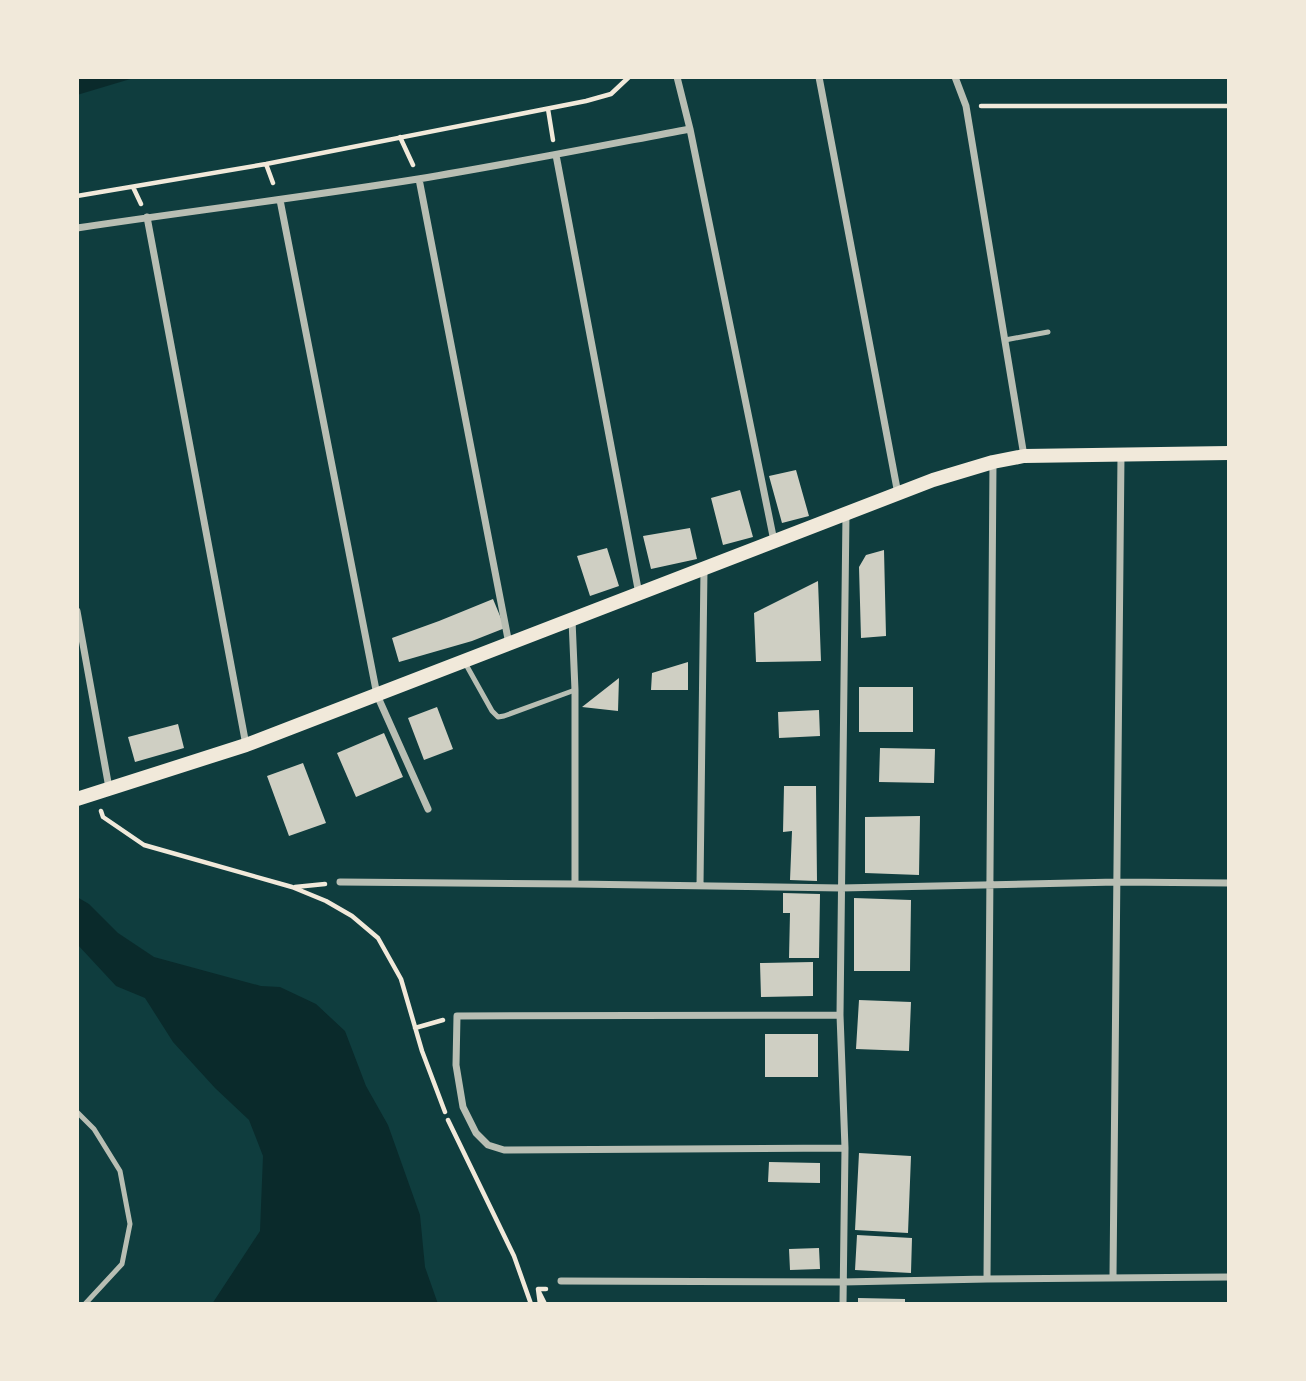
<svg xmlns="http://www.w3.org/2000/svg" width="1306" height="1381" viewBox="0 0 1306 1381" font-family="'Nunito Sans',sans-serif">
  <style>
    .water { fill: #0a2a2b }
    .building { fill: #cfcfc3 }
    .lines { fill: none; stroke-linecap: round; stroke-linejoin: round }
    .path { stroke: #f1e9da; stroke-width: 4.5 }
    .service { stroke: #b8beb3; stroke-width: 5 }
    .minor { stroke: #b8beb3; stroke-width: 7 }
    .secondary { stroke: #f1e9da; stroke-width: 14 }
  </style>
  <rect width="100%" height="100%" fill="#0f3d3e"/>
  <path class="water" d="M77,77h60l-60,18z
    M77,897l12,7 29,29 36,24 107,29 19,1 36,17 29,27 21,55 22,39 32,90 5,52 13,37h-226l48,-73 3,-75 -14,-36 -34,-32 -42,-46 -28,-44 -29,-12 -39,-42z"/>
  <path class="building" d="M796,470l13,46 -27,7 -13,-47z
    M740,490l13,47 -30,8 -12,-47z
    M690,528l7,31 -46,10 -8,-33z
    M607,548l12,38 -29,10 -13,-40z
    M884,550l2,86 -25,2 -2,-71 7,-12z
    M818,581l3,80 -65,1 -2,-49z
    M493,599l12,29 -33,13 -73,21 -7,-24 47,-17z
    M688,662v28h-37l1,-17z
    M619,678l-1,33 -36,-4z
    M859,687h54v45h-54z
    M437,707l16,42 -29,11 -16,-42z
    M819,710l1,26 -41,2 -1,-26z
    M178,724l6,24 -49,14 -7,-25z
    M384,733l19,44 -47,20 -19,-44z
    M880,748l55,1 -1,34 -55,-1z
    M303,763l23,60 -37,13 -22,-60z
    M784,786h32l1,95 -27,-1 2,-49 -9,1z
    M920,816l-1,59 -54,-2v-56z
    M783,893l37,1 -1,64h-30l1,-45h-7z
    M854,898l57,2 -1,71h-56z
    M813,962v34l-52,1 -1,-34z
    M859,1000l52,2 -2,49 -53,-2z
    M765,1034h53v43h-53z
    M859,1153l52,3 -3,77 -53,-3z
    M769,1162l51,1v20l-52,-1z
    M857,1235l55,3 -1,35 -56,-3z
    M819,1248l1,21 -30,1 -1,-21z
    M858,1298l47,1v5h-47z"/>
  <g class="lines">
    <path class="path" d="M981,106h248
      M548,109l5,31
      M400,137l13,28
      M266,164l7,19
      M133,187l8,17
      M77,196l189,-32 320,-63 25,-7 18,-17
      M101,811l2,6 41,28 148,42 34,14 26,15 26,22 23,41 21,72 23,61
      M295,887l30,-3
      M415,1028l28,-8
      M448,1120l66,136 17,48
      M539,1292l6,12
      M540,1304l-2,-15h8"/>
    <path class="service" d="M1005,340l43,-8
      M464,661l28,50 6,6 6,-1 71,-26
      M77,1112l17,17 26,42 10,53 -8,40 -37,40"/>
    <path class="minor" d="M677,77l13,52 84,412
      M819,77l79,417
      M955,77l11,29 58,350
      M556,155l83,439
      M419,179l90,465
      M280,200l97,495 51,114
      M147,217l99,528
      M77,228c114,-17 228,-31 341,-49 91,-15 182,-33 272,-50
      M77,611l32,177
      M572,620l3,70v194
      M340,882l235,2 266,4 276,-6 112,1
      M700,886l4,-317
      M840,1015l-383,1 -1,49 7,42 13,26 12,12 16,5 341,-2
      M1113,1277l8,-822
      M987,1279l6,-816
      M561,1281l282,1 144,-3 242,-2
      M843,1304l2,-156 -5,-133 6,-501"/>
    <path class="secondary" d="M77,799l169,-54 687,-265 60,-18 31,-6 205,-3"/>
  </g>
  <rect width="1306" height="1381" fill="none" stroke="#f1e9da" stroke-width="158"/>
</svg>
